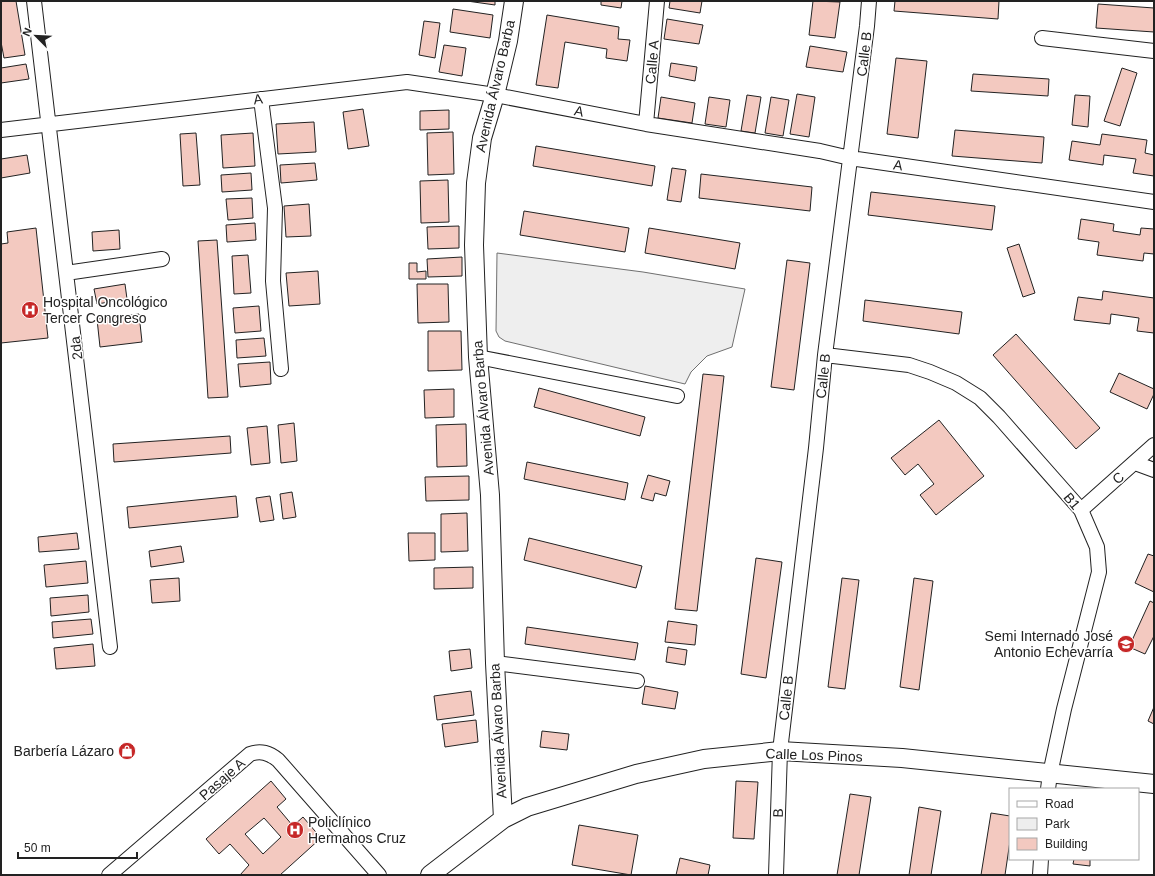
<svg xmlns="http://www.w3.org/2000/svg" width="1155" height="876" viewBox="0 0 1155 876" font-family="Helvetica,sans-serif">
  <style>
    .green { fill: #eee; stroke: #6f6f6f }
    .building { fill: #f3c9c0; stroke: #222; fill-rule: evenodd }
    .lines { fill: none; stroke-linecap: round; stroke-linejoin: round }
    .minor-casing { stroke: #222; stroke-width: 16 }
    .tertiary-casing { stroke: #222; stroke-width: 20 }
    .minor { stroke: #fff; stroke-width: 14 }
    .tertiary { stroke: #fff; stroke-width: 18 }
    .labels { text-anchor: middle; stroke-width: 3; stroke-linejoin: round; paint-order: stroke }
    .street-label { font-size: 14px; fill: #222; stroke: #fff }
    .poi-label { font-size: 14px; fill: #222; stroke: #fff; text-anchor: start }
  </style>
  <rect width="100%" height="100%" fill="#fff"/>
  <path class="green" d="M497,253l146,19 102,17 -13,58 -25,9 -16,16 -6,12 -180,-43 -6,-4 -3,-6z"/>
  <path class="building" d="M1,1h15l9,54 -21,3 -3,-16z
    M467,1h28v4z
    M601,1h21l-1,7 -20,-3z
    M670,1h32l-2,12 -31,-5z
    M813,1l27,1 -5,36 -26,-3z
    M895,1h104l-1,18 -104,-8z
    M1098,4l56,4v24l-58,-4z
    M453,9l40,6 -3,23 -40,-6z
    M547,15l72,12 -1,12 12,1 -3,21 -21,-3 1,-9 -42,-7 -7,46 -22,-3z
    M667,19l36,6 -4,19 -35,-5z
    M424,21l16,2 -5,35 -16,-3z
    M444,45l22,3 -4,28 -23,-4z
    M810,46l37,6 -4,20 -37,-5z
    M896,58l31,3 -9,77 -31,-4z
    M671,63l26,4 -2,14 -26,-5z
    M26,64l3,15 -28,4v-15z
    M1122,68l15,5 -17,53 -16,-5z
    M973,74l76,5 -1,17 -77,-5z
    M797,94l18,3 -6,40 -19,-3z
    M747,95l14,2 -6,36 -14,-2z
    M1075,95l15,1 -2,31 -16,-2z
    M661,97l34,6 -3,20 -34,-5z
    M709,97l21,3 -4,27 -21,-3z
    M771,97l18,3 -6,36 -18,-3z
    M363,109l6,37 -21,3 -5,-37z
    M449,110v19l-29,1v-19z
    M314,122l2,30 -38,2 -2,-30z
    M955,130l89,7 -2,26 -90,-7z
    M453,132l1,42 -26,1 -1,-42z
    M196,133l4,52 -17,1 -3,-52z
    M253,133l2,33 -32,2 -2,-33z
    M1102,134l45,6 -2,13 9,2v21l-21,-3 3,-14 -32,-4 -1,10 -34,-5 3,-19 28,4z
    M536,146l119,20 -3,20 -119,-20z
    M27,155l3,18 -29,5v-19z
    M315,163l2,17 -36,3 -1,-18z
    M672,168l14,2 -5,32 -14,-2z
    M251,173l1,17 -30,2 -1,-17z
    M701,174l111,13 -2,24 -111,-13z
    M448,180l1,42 -28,1 -1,-42z
    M871,192l124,14 -3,24 -124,-15z
    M252,198l1,20 -25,2 -2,-21z
    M309,204l2,32 -25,1 -2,-31z
    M524,211l105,17 -4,24 -105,-17z
    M1081,219l33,5 -1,7 27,4 1,-7 13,1v25l-10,-1 -1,8 -46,-6 2,-13 -21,-3z
    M255,223l1,17 -29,2 -1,-17z
    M459,226v22l-31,1 -1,-22z
    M36,228l12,110 -47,5v-99l7,-1 -1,-11z
    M649,228l91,15 -5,26 -90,-16z
    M119,230l1,19 -27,2 -1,-19z
    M217,240l11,157 -20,1 -10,-157z
    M1019,244l16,49 -12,4 -16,-49z
    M248,255l3,38 -17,1 -2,-38z
    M462,257v19l-34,1 -1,-18z
    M787,260l23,3 -16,127 -23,-3z
    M409,263h8v9l9,-1v8h-17z
    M318,271l2,33 -31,2 -3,-33z
    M125,284l2,15 -30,5 -3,-15z
    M417,284h31l1,38 -31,1z
    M1103,291l51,7v35l-17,-2 2,-13 -28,-4 -1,10 -36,-4 4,-23 24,3z
    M865,300l97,12 -3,22 -96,-13z
    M259,306l2,25 -26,2 -2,-25z
    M139,314l3,28 -42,5 -3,-28z
    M428,331h33l1,39 -34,1z
    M1016,334l84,94 -24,21 -83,-94z
    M264,338l2,18 -29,2 -1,-18z
    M270,362l1,22 -31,3 -2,-23z
    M1119,373l35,16v5l-7,15 -37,-17z
    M703,374l21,2 -27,235 -22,-2z
    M539,388l106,29 -5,19 -106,-29z
    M454,389v28l-29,1 -1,-28z
    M939,420l45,56 -48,39 -16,-20 14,-11 -16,-20 -13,11 -14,-17z
    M294,423l3,38 -16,2 -3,-38z
    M466,424l1,42 -30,1 -1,-42z
    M267,426l3,37 -19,2 -4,-37z
    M230,436l1,17 -117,9 -1,-18z
    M527,462l101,21 -3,17 -101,-21z
    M648,475l22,6 -4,15 -11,-3 -2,8 -12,-3z
    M469,476v24l-43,1 -1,-24z
    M292,492l4,25 -13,2 -3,-25z
    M236,496l2,21 -109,11 -2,-21z
    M270,496l4,24 -14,2 -4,-24z
    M467,513l1,38 -27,1v-38z
    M77,533l2,16 -40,3 -1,-15z
    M408,533h27v27l-26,1z
    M529,538l113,28 -6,22 -112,-28z
    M181,546l3,16 -33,5 -2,-16z
    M1148,554l6,2v36l-19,-9z
    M756,558l26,4 -16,116 -25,-4z
    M86,561l2,22 -42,4 -2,-22z
    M473,567v21l-39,1v-21z
    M179,578l1,23 -28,2 -2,-23z
    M842,578l17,2 -14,109 -17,-2z
    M914,578l19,3 -14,109 -19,-3z
    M88,595l1,17 -38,4 -1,-18z
    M1150,601l4,2v33l-9,18 -16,-7z
    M91,619l2,15 -40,4 -1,-16z
    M668,621l29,4 -2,20 -30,-3z
    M527,627l111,16 -3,17 -110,-16z
    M93,644l2,22 -39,3 -2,-21z
    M668,647l19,3 -2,15 -19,-3z
    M470,649l2,19 -21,3 -2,-20z
    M645,686l33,6 -3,17 -33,-5z
    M471,691l3,24 -37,5 -3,-24z
    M1154,707v17l-6,-3z
    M476,720l2,22 -33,5 -3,-23z
    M542,731l27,3 -2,16 -27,-3z
    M271,781l15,18 -9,8 16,19 10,-9 18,21 -41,37h-40l9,-10 -19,-21 -11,10 -13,-15zM264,818l17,19 -18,17 -18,-20z
    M736,781l22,1 -4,57 -21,-1z
    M850,794l21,3 -12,78h-22z
    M919,807l22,4 -10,64h-22z
    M991,813l19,3v25l-5,34h-24z
    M579,825l59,10 -7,40 -59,-10z
    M680,858l30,7 -2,10h-32z
    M1074,859h16v7l-17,-2z"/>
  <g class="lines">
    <defs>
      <path id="minor" d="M34,1l76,646
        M1042,38l112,13
        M261,99l14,109 -2,73 8,88
        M646,124l11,-123
        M1,130l406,-48 88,13 151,29 174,27 30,7 304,44
        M66,273l96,-14
        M825,355l84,10 21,7 26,11 24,15 19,19 82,93 16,37 2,25 -35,137 -14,65 -2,15
        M478,357l199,39
        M1135,463l19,7
        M1081,510l73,-65
        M495,663l142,18
        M109,875l141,-121c11,-4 19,-1 28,6l101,115
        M776,875l4,-124 36,-303 9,-93 42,-329 2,-25
        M1040,875l1,-16"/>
      <path id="tertiary" d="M503,819l-8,-156 -5,-168 -12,-138 -4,-112 2,-62 6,-45 13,-43 13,-54 6,-40
        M430,875l73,-56 24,-12 109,-33 68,-15 76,-8 122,7 252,26"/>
    </defs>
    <use href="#minor" class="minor-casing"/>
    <use href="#tertiary" class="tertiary-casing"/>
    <use href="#minor" class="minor"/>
    <use href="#tertiary" class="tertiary"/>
  </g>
  <defs>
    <symbol id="hospital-disc" viewBox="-11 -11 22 22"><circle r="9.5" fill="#c62828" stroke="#fff"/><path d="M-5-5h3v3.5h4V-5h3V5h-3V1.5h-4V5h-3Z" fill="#fff"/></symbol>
    <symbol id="school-disc" viewBox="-11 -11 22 22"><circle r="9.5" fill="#c62828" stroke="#fff"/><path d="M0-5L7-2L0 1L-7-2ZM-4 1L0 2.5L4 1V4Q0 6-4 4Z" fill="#fff"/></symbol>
    <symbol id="shop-disc" viewBox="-11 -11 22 22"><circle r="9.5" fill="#c62828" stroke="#fff"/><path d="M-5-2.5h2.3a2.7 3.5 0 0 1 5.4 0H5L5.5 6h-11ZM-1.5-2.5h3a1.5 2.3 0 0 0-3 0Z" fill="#fff"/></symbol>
  </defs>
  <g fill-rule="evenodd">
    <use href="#hospital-disc" x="20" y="300" width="20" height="20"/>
    <use href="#school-disc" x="1116" y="634" width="20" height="20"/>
    <use href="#shop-disc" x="117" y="741" width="20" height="20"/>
    <use href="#hospital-disc" x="285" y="820" width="20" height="20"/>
  </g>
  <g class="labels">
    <g class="street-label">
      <text transform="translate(864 54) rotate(-83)" y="5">Calle B</text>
      <text transform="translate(652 62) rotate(-85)" y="5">Calle A</text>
      <text transform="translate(495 86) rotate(-77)" y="5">Avenida Álvaro Barba</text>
      <text transform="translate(258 99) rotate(-7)" y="5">A</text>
      <text transform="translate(579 111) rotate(11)" y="5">A</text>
      <text transform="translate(898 165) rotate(8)" y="5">A</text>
      <text transform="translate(76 348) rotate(-97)" y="5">2da</text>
      <text transform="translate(823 376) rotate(-84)" y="5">Calle B</text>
      <text transform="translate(483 408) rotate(-95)" y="5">Avenida Álvaro Barba</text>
      <text transform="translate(1118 478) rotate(-41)" y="5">C</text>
      <text transform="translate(1072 501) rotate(50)" y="5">B1</text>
      <text transform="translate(786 698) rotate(-84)" y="5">Calle B</text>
      <text transform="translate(498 731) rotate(-93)" y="5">Avenida Álvaro Barba</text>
      <text transform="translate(814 755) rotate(2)" y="5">Calle Los Pinos</text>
      <text transform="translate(222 779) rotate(-41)" y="5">Pasaje A</text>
      <text transform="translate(778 813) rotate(-88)" y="5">B</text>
    </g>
    <g class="poi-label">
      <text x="43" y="307">Hospital Oncológico<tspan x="43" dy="16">Tercer Congreso</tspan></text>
      <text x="1113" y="641" text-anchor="end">Semi Internado José<tspan x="1113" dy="16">Antonio Echevarría</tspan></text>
      <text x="114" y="756" text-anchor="end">Barbería Lázaro</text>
      <text x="308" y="827">Policlínico<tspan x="308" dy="16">Hermanos Cruz</tspan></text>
    </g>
  </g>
  <rect width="1155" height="876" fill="none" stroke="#222222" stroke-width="4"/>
  <rect x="1009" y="788" width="130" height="72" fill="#ffffff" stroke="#a7a7a7"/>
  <rect x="1017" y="801" width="20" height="6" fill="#ffffff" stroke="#a7a7a7"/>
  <text x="1045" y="808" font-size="12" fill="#222222">Road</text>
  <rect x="1017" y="818" width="20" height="12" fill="#eeeeee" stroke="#a7a7a7"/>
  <text x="1045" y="828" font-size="12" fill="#222222">Park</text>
  <rect x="1017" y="838" width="20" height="12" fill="#f3c9c0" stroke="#a7a7a7"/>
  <text x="1045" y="848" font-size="12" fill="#222222">Building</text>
  <g transform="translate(36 36) rotate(294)" stroke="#ffffff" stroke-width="3" paint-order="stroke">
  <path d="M0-3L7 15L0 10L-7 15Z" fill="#222222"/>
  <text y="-6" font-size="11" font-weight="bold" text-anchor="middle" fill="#222222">N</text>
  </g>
  <path d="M18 852v6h119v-6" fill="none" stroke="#222222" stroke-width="2"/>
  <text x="24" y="852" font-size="12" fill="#222222" stroke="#ffffff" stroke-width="3" paint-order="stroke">50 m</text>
</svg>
